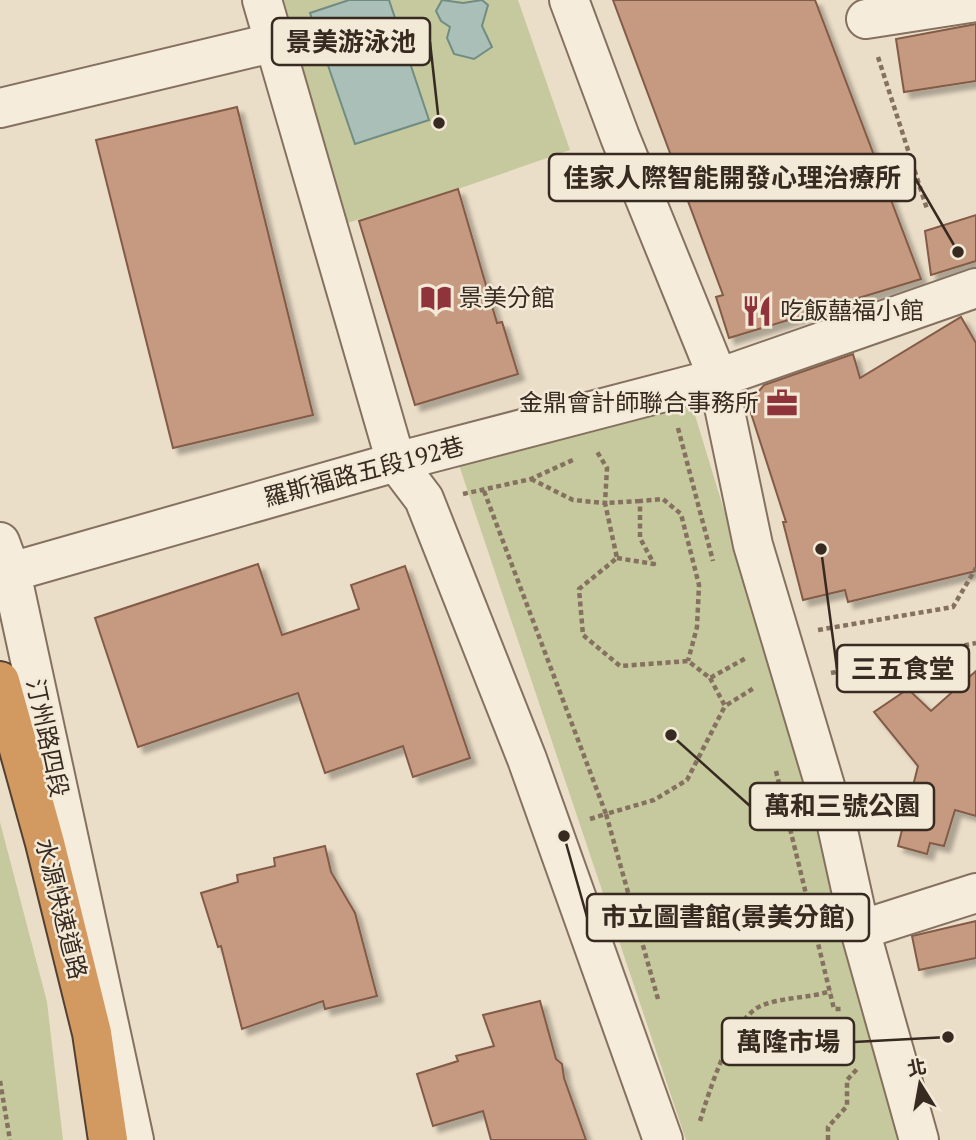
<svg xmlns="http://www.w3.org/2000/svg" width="976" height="1140" viewBox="0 0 976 1140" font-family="'PT Serif','Noto Sans TC',serif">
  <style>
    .green { fill: #c6c89d }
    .water { fill: #a9bfb7; stroke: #708d84; stroke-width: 2 }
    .building { fill: #c69a81; stroke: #835b47; stroke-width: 2; filter: url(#shadow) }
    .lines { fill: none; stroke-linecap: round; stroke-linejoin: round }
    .minor-casing { stroke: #85715f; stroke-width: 42 }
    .highway-casing { stroke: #544032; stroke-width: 42 }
    .path { stroke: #85715f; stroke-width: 4.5; stroke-dasharray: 5 3.5; stroke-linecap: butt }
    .minor { stroke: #f6ecdb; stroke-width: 38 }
    .highway { stroke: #d29a61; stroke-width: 38 }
    .labels { text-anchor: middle; stroke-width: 5; stroke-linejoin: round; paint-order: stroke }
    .poi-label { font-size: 24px; fill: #372a21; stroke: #f3e9d7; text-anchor: start }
    .street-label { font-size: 24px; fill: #372a21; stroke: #f3e9d7 }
    .leader { fill: none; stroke: #372a21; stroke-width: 2.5 }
    .callout-dot { fill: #372a21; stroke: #f3e9d7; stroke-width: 2.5 }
    .callout { fill: #f3e9d7; stroke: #372a21; stroke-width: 2.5 }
    .callout-label { font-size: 26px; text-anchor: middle; font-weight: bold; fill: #372a21 }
  </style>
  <defs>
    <filter id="shadow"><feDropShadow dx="6" dy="6" stdDeviation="2" flood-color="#0004"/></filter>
  </defs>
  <rect width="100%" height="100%" fill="#ebdec8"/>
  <path class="green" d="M284,0h234l52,150 -112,39 -111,34z
    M691,402l184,602 38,136h-227l-227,-675z
    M0,822l47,180 16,138h-63z"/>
  <path class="water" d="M349,0h40l40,120 -74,24 -45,-131z
    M442,0l21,3 19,-3 6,5 -6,21 10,21 -18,12 -20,-5 -7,-16 3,-11 -9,-6 -5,-10z"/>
  <path class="building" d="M613,0h202l106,279 -82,25 2,8 -26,9 10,-12 -96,29 -13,-41 7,-2z
    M976,24v57l-72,11 -8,-53z
    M237,107l76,308 -140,33 -77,-308z
    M458,189l39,134 5,-1 16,52 -103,31 -56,-184z
    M976,215v46l-45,14 -6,-44z
    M961,317l15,26v228l-128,31 -3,-12 -42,10 -20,-78h3l-38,-118 16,-19 89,-31 7,24z
    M258,564l24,71 77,-26 -8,-24 54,-19 65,192 -57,19 -10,-31 -78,27 -27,-80 -160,54 -43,-129z
    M976,671v145l-21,-6 -11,36 -14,-3 -3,11 -29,-8 20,-80 -44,-54 34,-23 23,22z
    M325,846l6,26 24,41 22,83 -52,13 -2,-8 -81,28 -21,-83 -3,1 -17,-54 37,-11 -1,-7 38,-9 -1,-8z
    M976,921v37l-57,12 -7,-34z
    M540,1001l16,58 6,5 2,14 22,62h-95l-8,-29 -50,15 -16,-52 41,-13 -2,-5 38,-10 -11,-31z"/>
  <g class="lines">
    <defs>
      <path id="minor" d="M262,0l134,462 28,37 103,260 136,381
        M569,0l51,137 98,241 35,167 84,281 23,104 59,210
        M866,19l110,-17
        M0,108l276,-66
        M0,542l11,30 123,568
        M11,572l385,-110 322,-84 258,-90
        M860,930l116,-37"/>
      <path id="highway" d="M0,681l45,162 47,190 16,107"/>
    </defs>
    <use href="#minor" class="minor-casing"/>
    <use href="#highway" class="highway-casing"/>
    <path class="path" d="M878,57l49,152
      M678,428l35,133
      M531,479l42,21 32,3 2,-35 -11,-18
      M484,491l122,323 48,-14 33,-20 38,-74
      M463,494l68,-15 44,-20
      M640,501l-35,2 12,55 -38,31 4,46 37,31 68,-5 22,17 36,-20
      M617,558l37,6 -14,-26v-37l23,-2 18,15 18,71 -2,42 -9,34
      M818,630l135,-23 23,-39
      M831,673l145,-30
      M710,678l15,28 29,-18
      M776,771l58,238h8
      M590,819l16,-5 52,185
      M0,1081l10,59
      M700,1121c9,-29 32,-105 63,-116 21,-8 47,-7 68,-14
      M828,1140v-13l19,-21v-26l11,-12"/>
    <use href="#minor" class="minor"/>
    <use href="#highway" class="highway"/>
  </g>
  <defs>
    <symbol id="library-bare" viewBox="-9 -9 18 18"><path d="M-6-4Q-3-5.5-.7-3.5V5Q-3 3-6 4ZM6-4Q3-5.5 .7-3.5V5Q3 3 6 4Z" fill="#8f343a" stroke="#f3e9d7" stroke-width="2.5" paint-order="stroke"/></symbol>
    <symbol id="restaurant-bare" viewBox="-9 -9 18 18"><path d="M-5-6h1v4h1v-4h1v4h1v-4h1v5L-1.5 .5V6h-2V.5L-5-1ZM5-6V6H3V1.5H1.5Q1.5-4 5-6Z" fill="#8f343a" stroke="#f3e9d7" stroke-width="2.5" paint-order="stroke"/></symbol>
    <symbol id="office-bare" viewBox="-9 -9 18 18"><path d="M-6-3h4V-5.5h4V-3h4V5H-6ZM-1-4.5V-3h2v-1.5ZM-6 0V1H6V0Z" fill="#8f343a" stroke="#f3e9d7" stroke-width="2.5" paint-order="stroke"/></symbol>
  </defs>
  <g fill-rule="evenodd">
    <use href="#library-bare" x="414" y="276" width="44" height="44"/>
    <use href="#restaurant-bare" x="735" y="289" width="44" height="44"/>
    <use href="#office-bare" x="760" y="381" width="44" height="44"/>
  </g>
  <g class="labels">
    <g class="poi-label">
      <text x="459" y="306">景美分館</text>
      <text x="780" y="319">吃飯囍福小館</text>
      <text x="759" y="411" text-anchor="end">金鼎會計師聯合事務所</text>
    </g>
    <g class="street-label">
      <text transform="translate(364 472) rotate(-15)" y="8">羅斯福路五段192巷</text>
      <text transform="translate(47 738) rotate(78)" y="8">汀州路四段</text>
      <text transform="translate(61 909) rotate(76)" y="8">水源快速道路</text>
    </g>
  </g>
  <path class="leader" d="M439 123L430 42M958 252L915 178M821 549L837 669M671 735L750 806M564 836L587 917M948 1037L854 1042"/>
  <g class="callout-dot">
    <circle cx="439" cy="123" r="7"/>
    <circle cx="958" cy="252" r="7"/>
    <circle cx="821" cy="549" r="7"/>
    <circle cx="671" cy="735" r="7"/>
    <circle cx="564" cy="836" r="7"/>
    <circle cx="948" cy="1037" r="7"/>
  </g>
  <g class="callout">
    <rect x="272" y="18" width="158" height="47" rx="7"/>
    <rect x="549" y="154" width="366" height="47" rx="7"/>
    <rect x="837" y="645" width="132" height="47" rx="7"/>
    <rect x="750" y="783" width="184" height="47" rx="7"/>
    <rect x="587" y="894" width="282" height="47" rx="7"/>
    <rect x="722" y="1018" width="132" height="47" rx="7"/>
  </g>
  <g class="callout-label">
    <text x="351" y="51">景美游泳池</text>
    <text x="732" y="187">佳家人際智能開發心理治療所</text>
    <text x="903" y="678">三五食堂</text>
    <text x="842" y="815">萬和三號公園</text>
    <text x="728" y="926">市立圖書館(景美分館)</text>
    <text x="788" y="1051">萬隆市場</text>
  </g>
  <g transform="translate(920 1084) rotate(349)" stroke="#f3e9d7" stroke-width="5" paint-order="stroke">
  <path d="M0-5L12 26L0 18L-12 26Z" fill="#372a21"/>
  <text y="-10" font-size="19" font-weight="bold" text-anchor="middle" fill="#372a21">北</text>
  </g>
</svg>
